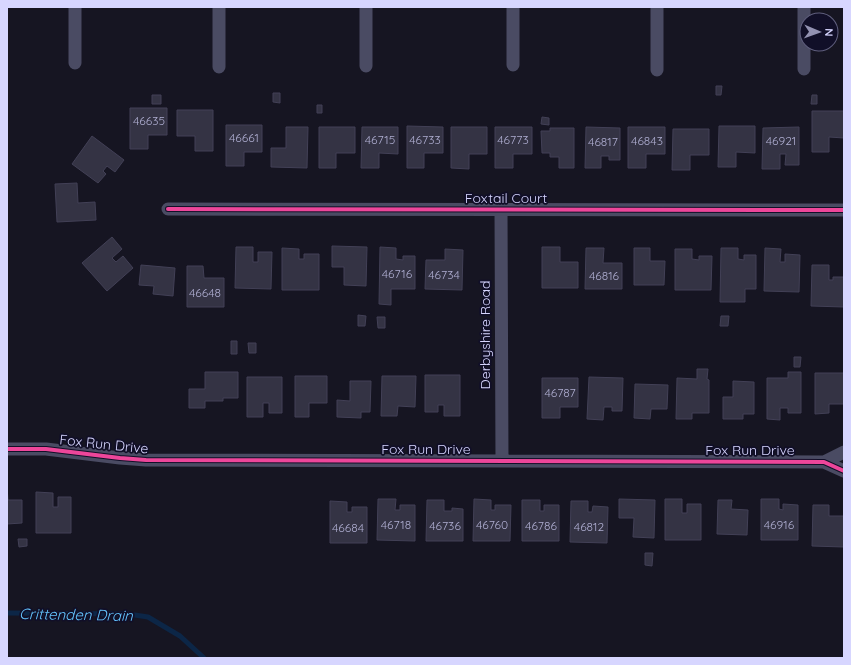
<svg xmlns="http://www.w3.org/2000/svg" width="851" height="665" viewBox="0 0 851 665" font-family="Quicksand,sans-serif">
  <style>
    .lines { fill: none; stroke-linecap: round; stroke-linejoin: round }
    .stream { stroke: #0c2647; stroke-width: 5 }
    .building { fill: #343344; stroke: #424056 }
    .street { stroke: #4a4b63; stroke-width: 13 }
    .cycleway-casing { stroke: #110f28; stroke-width: 6 }
    .cycleway { stroke: #ed469a; stroke-width: 4 }
    .labels { text-anchor: middle; stroke-width: 3.5; stroke-linejoin: round; paint-order: stroke }
    .number-label { font-size: 12px; fill: #aeadd0 }
    .street-label { font-size: 14px; fill: #d7d6ff; stroke: #110f28 }
    .water-label { font-size: 15px; font-style: italic; fill: #64c5ff; stroke: #110f28 }
  </style>
  <rect width="100%" height="100%" fill="#161522"/>
  <g class="lines">
    <path class="stream" d="M7,613l121,1 20,3 32,19 24,22"/>
  </g>
  <path class="building" d="M716,86h6l-1,9h-5z
    M273,93h7v10l-7,-1z
    M152,95h9v9h-9z
    M812,95h5v9h-6z
    M317,105h5v8h-5z
    M130,108h37v27h-19v14h-18z
    M177,110h36v41h-18v-15h-18z
    M812,111h32v27l-15,-1v15h-17z
    M542,117l7,1v7l-8,-1z
    M226,125h36v27h-18v14h-18z
    M407,126l36,1v26h-19v15h-17z
    M719,126h36v27l-19,-1v15h-18z
    M286,127h22l-1,41 -36,-1v-19h15z
    M319,127h36v26h-19v15h-17z
    M362,127h36v27l-19,-1v15h-18z
    M451,127h36v27h-18v15l-18,-1z
    M495,127h37v27h-19v14h-18z
    M586,127l34,1v32h-11v-4h-8v12h-16z
    M628,127h37v27h-19v14h-18z
    M799,127v38h-14l1,-11h-6v15h-18l1,-41z
    M550,128h24v40h-15v-11h-9v-4h-8l-1,-22h9z
    M673,129h36v26h-19v15h-18z
    M92,136l32,24 -9,12 -8,-6 -4,5 3,3 -8,9 -26,-19z
    M77,183l1,20 17,-1 1,18 -39,2 -2,-38z
    M112,237l10,12 -10,9 4,4 7,-6 10,12 -26,23 -25,-28z
    M332,246l35,1 -1,39 -22,-1v-18h-12z
    M236,247h17v15h5v-10h14l-1,37 -36,-1z
    M380,247l16,1v11l7,1v-4h12v33h-24v16l-12,-1z
    M542,247h18v15h18v26h-36z
    M282,248l17,1v10h5v-5h15v36h-37z
    M586,248h18l-1,15h19v26h-37z
    M634,248h16v13h15l-1,24h-30z
    M721,248h17v11l6,1v-5h12v34h-11v13h-25z
    M765,248l16,1 -1,13h5v-8l15,1 -1,37 -35,-1z
    M445,249l18,1 -1,40 -37,-1 1,-29h19z
    M675,249h17v10l7,1v-4h13l-1,34h-36z
    M141,265l34,3 -2,28 -20,-2 1,-8 -15,-1z
    M812,265h17v15h4v-3h11v30l-33,-1z
    M187,266h16l1,12h20v29h-37z
    M358,315l8,1 -1,10h-7z
    M721,316h8l-1,10h-8z
    M377,317h8v11h-7z
    M231,341h6v13h-6z
    M248,343h8v10h-7z
    M794,357h7l-1,10h-6z
    M697,369h11l-1,10 2,1v33h-17v6h-16l1,-41 20,1z
    M205,372h33v26h-15v3h-18v7h-16v-19h16z
    M788,372h13v41h-13v-5h-8v12l-13,-1v-41h21z
    M815,373h29v31h-15v9l-14,1z
    M425,375h35v41h-16v-11h-6v7h-13z
    M295,376h32v27h-18v14h-14z
    M382,376h34l-1,31 -17,-1 -1,10h-16z
    M247,377h35v36h-13v-10h-6v14h-16z
    M589,377l34,1 -1,33h-10v-4h-8l-1,13 -16,-1z
    M542,378h36v29h-18v11h-18z
    M350,381h21l-1,31h-9v6l-24,-1v-17l13,1z
    M733,381l21,1v32h-11v5h-20v-22h10z
    M635,384l33,1 -1,24h-16l-1,10 -16,-1z
    M7,487l1,13h14v23l-15,1z
    M36,492l17,1v14h5v-10h13v36h-35z
    M378,499h18l-1,11h5v-5h15v36l-38,-1z
    M474,499l17,1v10h4v-5h16l-1,36h-37z
    M619,499l36,1 -1,38 -21,-1 1,-19h-15z
    M665,499h17v14h5v-9h14v36h-36z
    M761,499h18v10l4,1v-6l15,1v35h-37z
    M427,500h17v11h8v-3l11,1v32h-37z
    M522,500h18v11h4v-6h15v36h-37z
    M718,500h14l-1,9 17,1 -1,25 -30,-1z
    M330,501l17,1v10h5v-5h15v36h-37z
    M571,501h17v11h4l1,-6 15,1 -1,36 -37,-1z
    M813,505h16v11h15v31l-32,-1z
    M18,539h9v7l-8,1z
    M645,553h8l-1,13 -7,-1z"/>
  <g class="lines">
    <path class="street" d="M513,7v58
      M804,7v62
      M75,63v-56
      M366,66v-59
      M219,67v-60
      M657,70v-63
      M168,209l676,1
      M501,209l1,251
      M7,449h39l74,9 26,2 678,2 20,9
      M824,462l20,-10"/>
    <defs>
      <path id="cycleway" d="M168,209l676,1
        M7,449h39l74,9 26,2 678,2 20,9"/>
    </defs>
    <use href="#cycleway" class="cycleway-casing"/>
    <use href="#cycleway" class="cycleway"/>
  </g>
  <g class="labels">
    <g class="number-label">
      <text x="149" y="125">46635</text>
      <text x="244" y="142">46661</text>
      <text x="380" y="144">46715</text>
      <text x="425" y="144">46733</text>
      <text x="513" y="144">46773</text>
      <text x="647" y="145">46843</text>
      <text x="781" y="145">46921</text>
      <text x="603" y="146">46817</text>
      <text x="397" y="278">46716</text>
      <text x="444" y="279">46734</text>
      <text x="604" y="280">46816</text>
      <text x="205" y="297">46648</text>
      <text x="560" y="397">46787</text>
      <text x="396" y="529">46718</text>
      <text x="492" y="529">46760</text>
      <text x="779" y="529">46916</text>
      <text x="445" y="530">46736</text>
      <text x="541" y="530">46786</text>
      <text x="589" y="531">46812</text>
      <text x="348" y="532">46684</text>
    </g>
    <g class="street-label">
      <text x="506" y="203">Foxtail Court</text>
      <text transform="translate(485 335) rotate(-90)" y="5">Derbyshire Road</text>
      <text transform="translate(104 444) rotate(6)" y="5">Fox Run Drive</text>
      <text x="426" y="454">Fox Run Drive</text>
      <text x="750" y="455">Fox Run Drive</text>
    </g>
    <g class="water-label">
      <text transform="translate(76 615) rotate(1)" y="5">Crittenden Drain</text>
    </g>
  </g>
  <rect width="851" height="665" fill="none" stroke="#d7d6ff" stroke-width="16"/>
  <g transform="translate(819 32) rotate(92)"><circle r="19" fill="#110f28" stroke="#605f7e"/>
  <path d="M0-3L7 15L0 10L-7 15Z" fill="#9392b2"/>
  <text y="-6" font-size="11" font-weight="bold" text-anchor="middle" fill="#d7d6ff">N</text>
  </g>
</svg>
